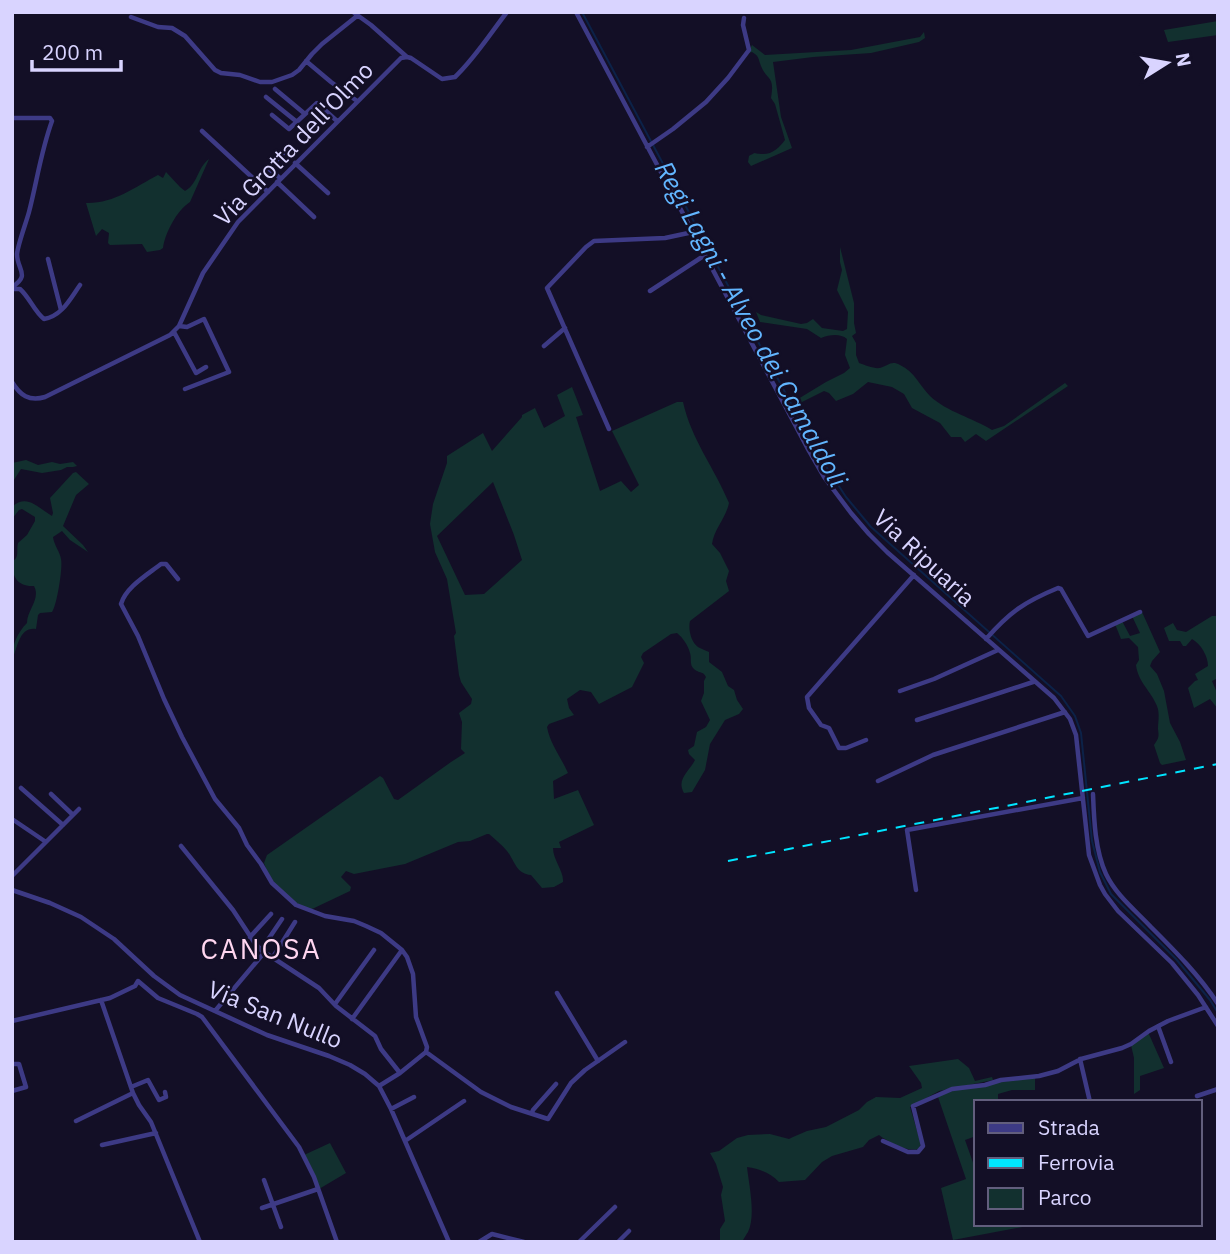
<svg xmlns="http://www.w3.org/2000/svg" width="1230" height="1254" viewBox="0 0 1230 1254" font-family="'IBM Plex Sans',sans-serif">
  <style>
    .green { fill: #12302f; fill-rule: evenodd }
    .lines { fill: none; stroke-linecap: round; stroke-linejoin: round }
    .stream { stroke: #0c2248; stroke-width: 2 }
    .minor { stroke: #3d3a85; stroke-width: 4.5 }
    .rail { stroke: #00e5ff; stroke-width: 2; stroke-dasharray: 10 9; stroke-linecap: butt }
    .labels { text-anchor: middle; stroke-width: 5; stroke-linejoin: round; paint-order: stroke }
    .street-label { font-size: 24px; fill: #d9d4ff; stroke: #130f26 }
    .water-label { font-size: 26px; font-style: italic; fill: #62b6ff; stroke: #130f26 }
    .quarter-label { font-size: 28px; letter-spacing: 2px; fill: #ffd6f0; stroke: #130f26 }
  </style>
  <rect width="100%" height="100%" fill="#130f26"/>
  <path class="green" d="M1218,21v14l-50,7 -4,-12z
    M924,32l1,6 -6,4 -48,11 -58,4 -40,5 8,55 11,31 -41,18 -3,-4 1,-6c10,-5 2,-2 12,-2 11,1 18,-6 24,-14l-10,-36 -4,-6c4,-23 -4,-17 -10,-32 -3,-8 -2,-10 -9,-14l-4,1 4,-8 13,10 86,-5 69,-13z
    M209,159l-19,43c-13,8 -25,31 -27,46l-3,2 -13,2 -5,-8 -32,1 -2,-2 1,-10 -7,-4 -6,7 -10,-33c27,1 49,-16 72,-28l5,3 3,-6 14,15 5,4c13,-7 12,-23 24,-32z
    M840,247l14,56v20l2,10 -4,3 4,7v12l3,8c6,2 15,6 21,5 8,-2 11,-8 20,-3 14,6 20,21 30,31 17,16 43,22 62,34l12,-4 61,-43 3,3 -82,55 -10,-7 -11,8 -4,-5h-10l-11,-14 -28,-15 -8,-14 -12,-7 -24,-5 -15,12 -17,7 -7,-8 -5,-2 -24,12 -2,-4 28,-17 18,-9 6,-5 -5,-13 2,-16c-7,-6 -18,-4 -26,-1l-14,-9 -47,-7 -4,-10 5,3 40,9 6,-1 6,-4 9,9 21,3 4,-2 1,-17 -11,-22 5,-20 -2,-8z
    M572,387l11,28 -7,2 24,74 21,-10 10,11 8,-7 -27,-54 65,-29h6c8,37 32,67 46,101 -3,15 -15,26 -17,41l8,9 9,18 -3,10 3,10 -39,30c-2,8 1,21 8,26 3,2 7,3 11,5v10l13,10 6,14 6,4 3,10 6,9 -4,5 -14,6 -15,24 -5,26 -13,22 -8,1c-8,-14 5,-21 11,-33l-6,-6 -1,-4 6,-4 3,-14 9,-5 4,-7 -9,-19 3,-8v-12l2,-4 -2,-3c-3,-2 -7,-2 -10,-5 -5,-4 -2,-11 -4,-16 -2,-8 -7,-15 -13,-20l-6,1 -28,19 -2,4 3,6 -12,24 -33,17 -8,-12 -11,-2 -13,9 2,9 5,7 -25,9 -2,3c3,17 14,30 21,46l-15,8 1,18 24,-9 16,35 -35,17 2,6h-8c0,12 11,23 10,34l-9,5 -12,1 -11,-13c-15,-1 -16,-14 -24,-24 -5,-6 -12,-12 -18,-17h-2l-17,7 -12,1 -53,22 -51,10 -8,-3 -5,6 10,10 -1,4 -40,19c-21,-9 -39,-25 -46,-47l3,-8 113,-79 3,2 11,21 4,1 53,-38 14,-9 -4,-4 1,-27 -3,-9 12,-9 1,-5 -11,-17 -2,-7 -5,-39 2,-3 -9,-54 -12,-27 -5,-28 3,-20 14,-41v-7l36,-23 9,18 30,-34v-2l13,-7 9,20 21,-12 -8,-21zM493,482l21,53 8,25 -38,34 -19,1 -28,-59z
    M26,460l12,5 14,-3 8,2 13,-2 4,4 -4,1h-6l-6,3 -19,3 -21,-4 -9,14v-20z
    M76,472l13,12 -13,11 -13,31 20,19 5,7 -18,-12 -8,-9 -9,6c1,8 7,15 8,22 2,8 -4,46 -9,53l-12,1 -2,2 -2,14c-17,-2 -18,18 -24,31 0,-15 5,-27 15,-37 0,-13 14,-24 7,-37 -16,1 -22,-9 -22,-24 8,-5 4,-11 6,-19l9,-8 8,-14v-4l-13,-8 -3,1 -7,9v-12c15,-14 26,1 40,9l1,-3 -3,-15 23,-25z
    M1142,612l18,40 -8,9 -2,5 7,8 7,17 6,32 10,19 6,18 -24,5 -2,-2 -6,-18c5,-7 5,-8 4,-16 0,-8 2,-15 -1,-23 -6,-15 -19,-24 -21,-41l3,-5 -1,-13 -9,-9 -8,1 -6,-15 7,-3 8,15 10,-3 -8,-17z
    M1218,614v64l-6,3 6,14v14l-8,-10 -16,9 -6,-20 7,-7 3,-1 -3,-6 13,-8c0,-10 -7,-22 -16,-27l-6,7h-3l-3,-5h-11l-5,-13 9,-5 4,7 9,2 26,-16h4z
    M1148,1032l16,36 -24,8v14l-6,4v-36l-3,-13z
    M958,1059l11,9 6,13 17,-4 1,3 -54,11 -29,16 11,37 -3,5c-11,3 -30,-7 -39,-14l-10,5 -6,7 -31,9 -10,6 -17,18 -26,2c-9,-9 -19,-13 -32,-15 2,18 9,49 1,65 -2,3 -4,6 -6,10h-22v-13l5,-8 -4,-26 2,-8 -7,-23 -6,-11 9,-2 18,-13 11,-3 22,-1 19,5 4,-2 14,-6 19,-4 33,-17 8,-8 9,-5 24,1 22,-10 -1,-5 -12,-17z
    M1035,1077v13h-23l-14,4v8h-22v34l-11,4 11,31v53h62l-85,16 -12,-52 25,-9 -29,-85 23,-6z
    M330,1143l16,30 -27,16 -15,-34z"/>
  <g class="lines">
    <path class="stream" d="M582,12l236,442 28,43 25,30 190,169 14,20 6,17 11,108 8,31 11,22 65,65 34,41 8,13"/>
    <path class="minor" d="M353,12l18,13 36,32
      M576,12l233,439 15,26 27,36 18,21 18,18 167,146 16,21 6,16 13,120 11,30 5,9 13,17 54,52 26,32 20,31
      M131,17l27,10 14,1 13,8 30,34 6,3 19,2 20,7h12l20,-7 7,-5 13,-16 10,-10 35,-28
      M306,61l25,21 26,19
      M275,89l30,25
      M266,97l31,25
      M272,115l17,14 28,-26 20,18
      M12,118h38l2,3c-11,30 -15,60 -23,91 -3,11 -11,32 -12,42 0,16 14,21 -5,33
      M202,131l66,61
      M647,147l26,-18 33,-27 22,-24 21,-28 -6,-25 1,-7
      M295,163l33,30
      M280,178l-11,-9 18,-20
      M277,182l37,35
      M48,259l13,51
      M13,289h7c10,9 14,22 24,30 18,-3 26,-20 36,-34
      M650,291l55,-36
      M179,326l8,1 17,-8 25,53 -44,17
      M174,332l22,41 10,-6
      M544,346l21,-18
      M12,382c8,13 17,20 33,15l125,-62 9,-9 24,-53 35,-51 163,-164 6,-1 4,1 31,21 13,-2c20,-19 35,-43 52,-65
      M609,429l-62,-141 39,-41 8,-6 71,-3 28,-6
      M178,579l-12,-15h-5c-14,11 -35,23 -40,40l17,32 26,63 18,38 33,62 24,29 8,17 14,19 11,19 24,22 29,11 29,5 12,5 15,7 21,17 5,7 6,17 3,43 11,30 -1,5 -26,21 -21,13
      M986,639c24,-27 38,-37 72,-51l3,1 27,47 52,-24
      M900,691l34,-12 64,-29
      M917,720l116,-38
      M866,740l-20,8h-7l-10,-20 -8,-3 -12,-17 -2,-11 107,-122
      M878,781l55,-26 132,-43
      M21,788l42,37
      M51,794l22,21
      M1093,794c1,26 2,56 13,80 10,21 29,36 45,53 24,24 48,48 67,77
      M12,819l34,23
      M181,846l52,64 21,32 9,10v2l-48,57
      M12,876l67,-67
      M12,890l38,13 31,14 33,22 40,37 26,19 87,40 62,21 21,9 15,9 14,12 12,23 58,133
      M916,890l-9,-60 176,-32
      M282,919l-21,31 58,38 17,18 39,30 6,13 19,24
      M250,937l21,-23
      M273,957l22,-35
      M557,993l41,68
      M101,1000l32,93 6,12 12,17 49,120
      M335,1004l39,-54
      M352,1019l50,-69
      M12,1021l98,-23 25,-12 3,-5 20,17 39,16 5,3 97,130 15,30 23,65
      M1158,1026l13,36
      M426,1052l55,40 30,15 37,12 23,-36 14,-13 40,-28
      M1080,1059l10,43
      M12,1064h7l7,23 -14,4
      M131,1087l17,-7 11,20 7,-3 -1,-5
      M1197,1096l21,-7
      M391,1109l23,-12
      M532,1113l1,-3 23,-26
      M76,1121l57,-28
      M405,1141l59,-40
      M883,1141l25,11h10l5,-6 -10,-40 39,-17 33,-4 16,-5 38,-4 19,-5 23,-12 41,-11 9,-4 18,-13 19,-10 38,-14
      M102,1145l54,-12
      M264,1180l17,47
      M262,1208l56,-19
      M479,1242l13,-8 32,8
      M579,1242l36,-35
      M618,1242l11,-11"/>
    <path class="rail" d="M728,861l490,-97"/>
  </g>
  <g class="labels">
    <g class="street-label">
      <text transform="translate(294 144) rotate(-46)" y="8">Via Grotta dell'Olmo</text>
      <text transform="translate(924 558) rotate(43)" y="8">Via Ripuaria</text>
      <text transform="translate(275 1015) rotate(22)" y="8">Via San Nullo</text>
    </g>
    <g class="water-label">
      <text transform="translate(751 324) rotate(61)" y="9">Regi Lagni - Alveo dei Camaldoli</text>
    </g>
    <g class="quarter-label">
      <text x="261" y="959">CANOSA</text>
    </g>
  </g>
  <rect width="1230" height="1254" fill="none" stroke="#d9d4ff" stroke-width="28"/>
  <rect x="974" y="1100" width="228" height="126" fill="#130f26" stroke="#625e7d" stroke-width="2"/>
  <rect x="988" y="1123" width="35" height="10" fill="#3d3a85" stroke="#625e7d" stroke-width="2"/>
  <text x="1038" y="1135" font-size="21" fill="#d9d4ff">Strada</text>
  <rect x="988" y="1158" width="35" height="10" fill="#00e5ff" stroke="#625e7d" stroke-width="2"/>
  <text x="1038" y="1170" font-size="21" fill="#d9d4ff">Ferrovia</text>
  <rect x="988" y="1188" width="35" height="21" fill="#12302f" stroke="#625e7d" stroke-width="2"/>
  <text x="1038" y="1205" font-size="21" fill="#d9d4ff">Parco</text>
  <g transform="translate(1167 63) rotate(79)" stroke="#130f26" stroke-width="5" paint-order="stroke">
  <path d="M0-5L12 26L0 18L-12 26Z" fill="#d9d4ff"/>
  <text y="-10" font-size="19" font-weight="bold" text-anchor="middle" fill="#d9d4ff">N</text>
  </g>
  <path d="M32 60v10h89v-10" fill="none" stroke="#d9d4ff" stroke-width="3.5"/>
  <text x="42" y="60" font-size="21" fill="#d9d4ff" stroke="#130f26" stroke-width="5" paint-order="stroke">200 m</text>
</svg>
